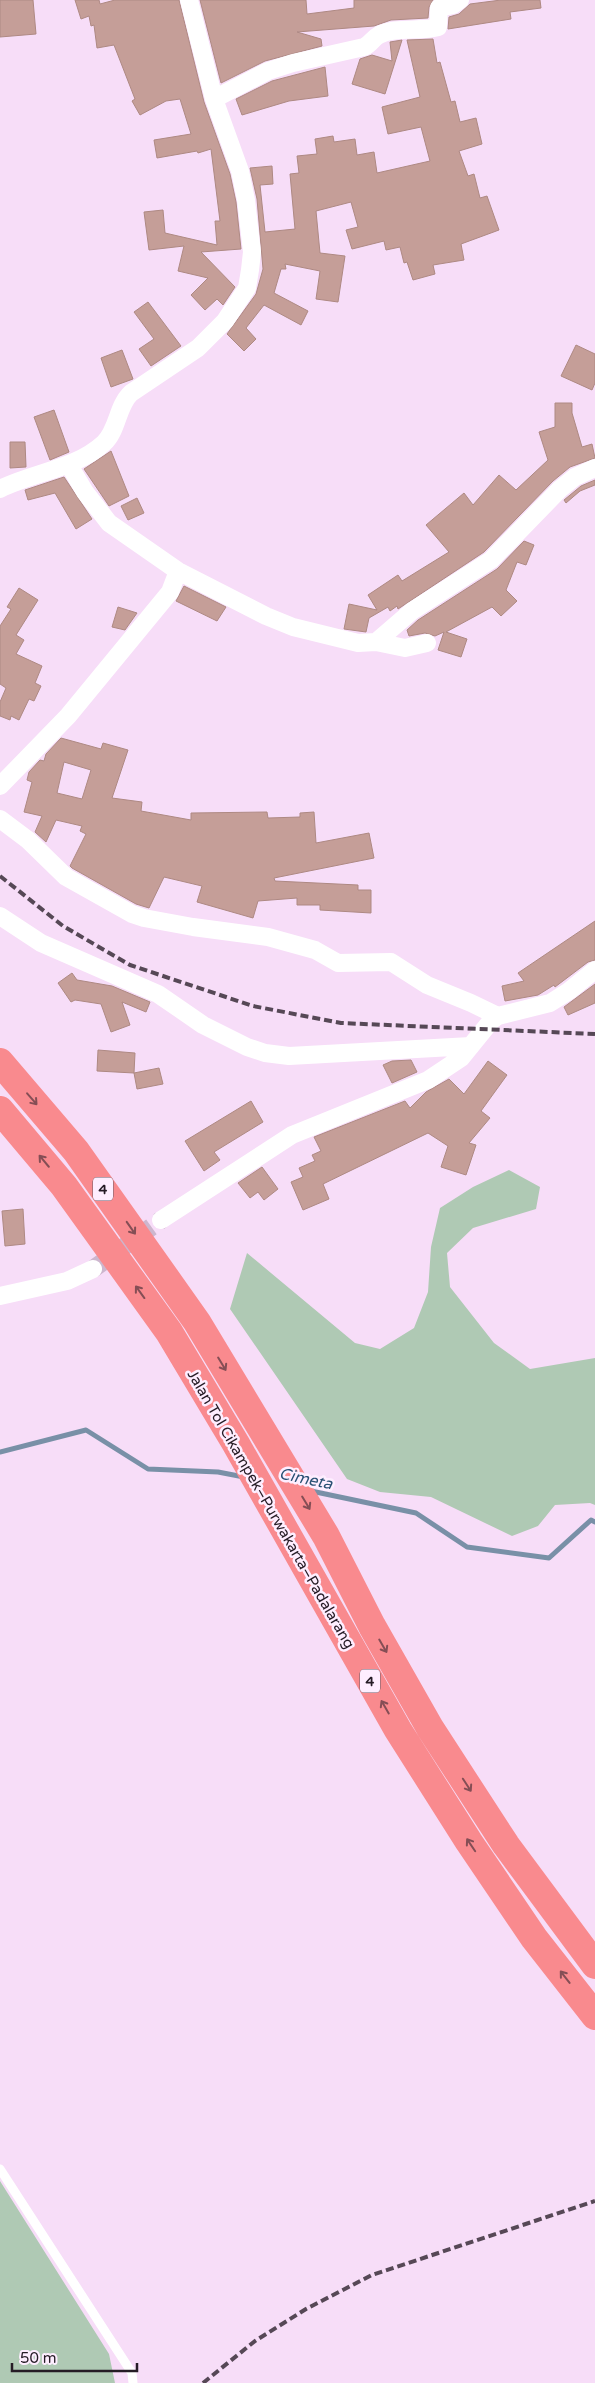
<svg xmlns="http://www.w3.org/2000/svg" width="595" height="2383" viewBox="0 0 595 2383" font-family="'Varela Round',sans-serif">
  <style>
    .green { fill: #afc9b4 }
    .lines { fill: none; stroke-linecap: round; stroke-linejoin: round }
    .stream { stroke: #7990a7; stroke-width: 5 }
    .building { fill: #c59e98; stroke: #ae8983; fill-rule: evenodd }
    .street-tunnel { stroke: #cdb6ce; stroke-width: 18; stroke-dasharray: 18 9; stroke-linecap: butt }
    .lane { stroke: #fff; stroke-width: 9 }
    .street { stroke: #fff; stroke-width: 18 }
    .highway { stroke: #f98a8e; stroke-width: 28 }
    .rail { stroke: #564856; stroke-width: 4; stroke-dasharray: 8 4; stroke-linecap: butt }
    .oneway { stroke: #854e55 }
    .labels { text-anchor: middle; stroke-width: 5; stroke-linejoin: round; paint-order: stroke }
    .shield { fill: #feeeff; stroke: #675b67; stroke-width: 1 }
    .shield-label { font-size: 14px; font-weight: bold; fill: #261c26 }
    .street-label { font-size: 15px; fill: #261c26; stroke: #feeeff }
    .water-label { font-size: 16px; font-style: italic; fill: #2a5174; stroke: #feeeff }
  </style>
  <rect width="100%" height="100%" fill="#f7ddf8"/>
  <path class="green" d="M509,1170l31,17 -4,22 -63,19 -26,25 3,34 44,56 36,26 65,-11v147l-5,-2 -35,2 -17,21 -26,10 -81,-39 -51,-5 -33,-13 -117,-170 17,-56 108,90 25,6 34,-21 14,-36 3,-45 9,-39 33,-21z
    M0,2181l109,173 6,29h-115z"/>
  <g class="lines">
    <path class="stream" d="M0,1452l86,-22 62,39 70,3 26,5
      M311,1491l105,22 51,34 82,11 42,-38 4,2"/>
  </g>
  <path class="building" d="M0,0h33l3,34 -36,3z
    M75,0h24l1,4 15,-4h64l25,102 26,72 6,28 5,47 -40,3 34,35 -12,18 -6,-6 -12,11 -14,-15 17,-17 -30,-7 6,-25 -35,4 -5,-38 19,-2 2,23 52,12 -2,-24h5l-9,-72 -13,4 -1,-2 -40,7 -3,-18 37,-6 -11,-35 -14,2 -26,14 -8,-14 3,-2 -21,-54 -17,3 -3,-23 -3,1 -2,-10 -8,3z
    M200,0h106l1,14 47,-6v-8h79l-4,7 -1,11 -37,2 -17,6 -77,6 24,7 1,7 -57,15 -44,22z
    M501,0h39l1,8 -31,4 1,7 -63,10 1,-12 10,-3 11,-10z
    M433,39l4,24 3,-1 11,40 4,-1 5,21 16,-4 6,26 -23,7 9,25 6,-2 6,24 7,-2 12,34 -38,14 3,16 -31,5 2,9 -22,6 -6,-18 -3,1 -4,-16 -14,3 -2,-9 -32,8 -6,-19 12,-3 -7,-25 -35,9 4,42 25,3 -7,46 -22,-3 4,-28 -35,-7 1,5h-5l-7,24 34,18 -7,14 -37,-20 -18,23 10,11 -12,12 -17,-17 29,-40 7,-25 -6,-70 -7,-31 22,-2 1,18 -13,1 5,47 30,-3 -5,-55 9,-1 -2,-17 20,-2 -2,-15 18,-3 1,6 21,-3 2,16 17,-3 3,21 53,-12 -9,-34 -33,7 -6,-27 38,-10 -13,-57z
    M402,40l-17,54 -33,-10 8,-25 12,-4 20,6 -2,-19z
    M325,67l3,29 -39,5 -47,14 -6,-16 36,-18z
    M148,302l33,44 -30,20 -12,-17 15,-10 -20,-27z
    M576,345l19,9v29l-3,7 -31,-14z
    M122,350l11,29 -22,8 -10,-29z
    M555,403h17v10l10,34 10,-3 3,14 -25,9 -17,14 -69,71 -86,57 -1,-3 -7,5 -2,-4 -19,11 -3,14 -22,-3 5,-25 28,6 -9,-15 30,-20 4,6 47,-29 -23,-27 38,-32 9,12 26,-30 17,15 32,-30 -9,-28 16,-5z
    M54,410l15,42 -19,8 -16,-43z
    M10,442h15l1,25 -16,1z
    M111,451l18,45 -20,10 -25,-37z
    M64,477l28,42 -16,10 -21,-36 -27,7 -3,-10z
    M595,480v5l-15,6 -14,12 -2,-3 17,-14z
    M137,498l7,15 -16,7 -7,-14z
    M524,541l10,4 -8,20 -9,-3 -11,28 11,11 -16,15 -9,-9 -46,25 21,7 -6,18 -23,-7 6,-18 -9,4 -10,-3 -16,3 -2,-6 11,-10 79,-51z
    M184,586l42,21 -9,14 -41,-20z
    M19,588l19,12 -22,35 8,5 -8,14 26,12 -7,17 6,3 -7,15 -5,-2 -10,21 -8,-4 -1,4 -10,-4v-14l6,-14 -6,-4v-58l11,-17 -4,-2z
    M118,607l19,6 -12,17 -13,-3z
    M61,738l40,11 2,-6 25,7 -16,48 30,4 -1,9 50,9v-7l76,-1 1,6 32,-1v-4l14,-1 2,31 53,-10 5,25 -100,20 1,3 83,4v5h13v23l-51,-3v-5h-23v-7l-39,3 -5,17 -56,-16 5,-16 -38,-9 -15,31 -13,-4 -64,-36 -2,-2 16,-32 -6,-3 2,-5 -26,-6 -10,22 -11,-10 7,-16 -18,-4 8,-30 -5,-2 2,-8 11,-12 4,1 2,-7zM64,762l27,8 -9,29 -25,-6z
    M595,921v39l-7,2 -33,25 -1,-2 -16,10 -33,6 -3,-15 22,-5 -6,-8z
    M72,973l5,7 35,6 38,16 -4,10 -24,-10 8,23 -19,7 -10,-28 -26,-4 -4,2 -13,-19z
    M595,984v19l-27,12 -4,-8z
    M98,1050l37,3 -1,20 -37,-2z
    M411,1060l6,12 -25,11 -9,-18 9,-4z
    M488,1061l19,14 -26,36 9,7 -21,25 7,2 -10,30 -25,-8 7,-21 -20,-13 -105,51 6,15 -26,11 -12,-28 12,-5 -4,-9 16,-7 -3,-6 9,-4 -7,-14 91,-36 5,7 16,-16 23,-13 15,15z
    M159,1068l4,16 -26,5 -3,-16z
    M251,1101l12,21 -49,30 6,8 -16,11 -19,-30z
    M262,1167l16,22 -14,11 -6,-8 -8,6 -12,-15z
    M23,1209l2,35 -20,2 -3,-35z"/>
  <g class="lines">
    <path class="street-tunnel" d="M93,1269l68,-49"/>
    <path class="lane" d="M0,2169l132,204 1,10"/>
    <path class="street" d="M214,99l54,-28 25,-8 71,-16c7,-3 9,-9 15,-12 15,-9 42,-3 59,-8l1,-19 14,-3 7,-5
      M69,465l16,27 24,31 69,48 88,45 27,11 65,16 18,-1 36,-31 79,-51 69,-71 15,-12 20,-9
      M0,489c34,-17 76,-20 104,-46 14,-13 13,-37 27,-50l67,-45 27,-27 22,-33 3,-18 2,-18 -6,-52 -6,-29 -26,-72 -25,-99
      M376,642l29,6 22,-5
      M0,786l68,-70 102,-124 8,-21
      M0,819l28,21 38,37 66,37 12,4 49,9 75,10 47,13 23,13 53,-1 36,23 44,18 27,13
      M0,916l41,27 117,51 45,31 44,22 18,6 24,3 182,-10
      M161,1220l131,-85 136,-55 33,-22 30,-37 7,-5 52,-13 19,-12 26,-21
      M0,1296l67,-15 26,-12"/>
    <path class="highway" d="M0,1062l76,89 121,171 129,214 46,90 58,102 76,117 89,120
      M0,1110l64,76 105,146 67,112 162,286 71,112 65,96 61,78"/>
    <path class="rail" d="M0,876l63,50 67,39 123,41 88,17 254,11
      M203,2383l52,-42 51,-32 66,-34 223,-74"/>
  </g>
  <defs><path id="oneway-shaft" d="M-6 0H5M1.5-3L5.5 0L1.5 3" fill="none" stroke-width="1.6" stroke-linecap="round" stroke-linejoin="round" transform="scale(1.25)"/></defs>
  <g class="oneway">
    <use href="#oneway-shaft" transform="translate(32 1099) rotate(49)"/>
    <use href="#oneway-shaft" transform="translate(44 1161) rotate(-130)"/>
    <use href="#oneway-shaft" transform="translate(131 1228) rotate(55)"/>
    <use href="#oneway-shaft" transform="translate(140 1292) rotate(-126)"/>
    <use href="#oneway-shaft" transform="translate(222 1364) rotate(59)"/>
    <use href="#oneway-shaft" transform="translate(306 1503) rotate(59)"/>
    <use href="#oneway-shaft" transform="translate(383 1646) rotate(60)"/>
    <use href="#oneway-shaft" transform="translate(385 1707) rotate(-120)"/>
    <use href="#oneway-shaft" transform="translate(467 1785) rotate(57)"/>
    <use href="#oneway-shaft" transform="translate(471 1845) rotate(-124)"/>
    <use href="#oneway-shaft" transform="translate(565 1977) rotate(-128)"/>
  </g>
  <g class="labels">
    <g class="shield">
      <rect x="93" y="1177.5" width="20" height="23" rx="4"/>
      <rect x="360" y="1669.5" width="20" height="23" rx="4"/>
    </g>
    <g class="shield-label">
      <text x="103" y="1194">4</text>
      <text x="370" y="1686">4</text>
    </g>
    <g class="street-label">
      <text transform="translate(271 1509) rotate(60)" y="5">Jalan Tol Cikampek–Purwakarta–Padalarang</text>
    </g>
    <g class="water-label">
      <text transform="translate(306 1478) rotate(12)" y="6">Cimeta</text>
    </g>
  </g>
  <path d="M12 2363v8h125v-8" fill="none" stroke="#261c26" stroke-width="2.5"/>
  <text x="20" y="2363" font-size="15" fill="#261c26" stroke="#feeeff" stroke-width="4" paint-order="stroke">50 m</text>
</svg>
